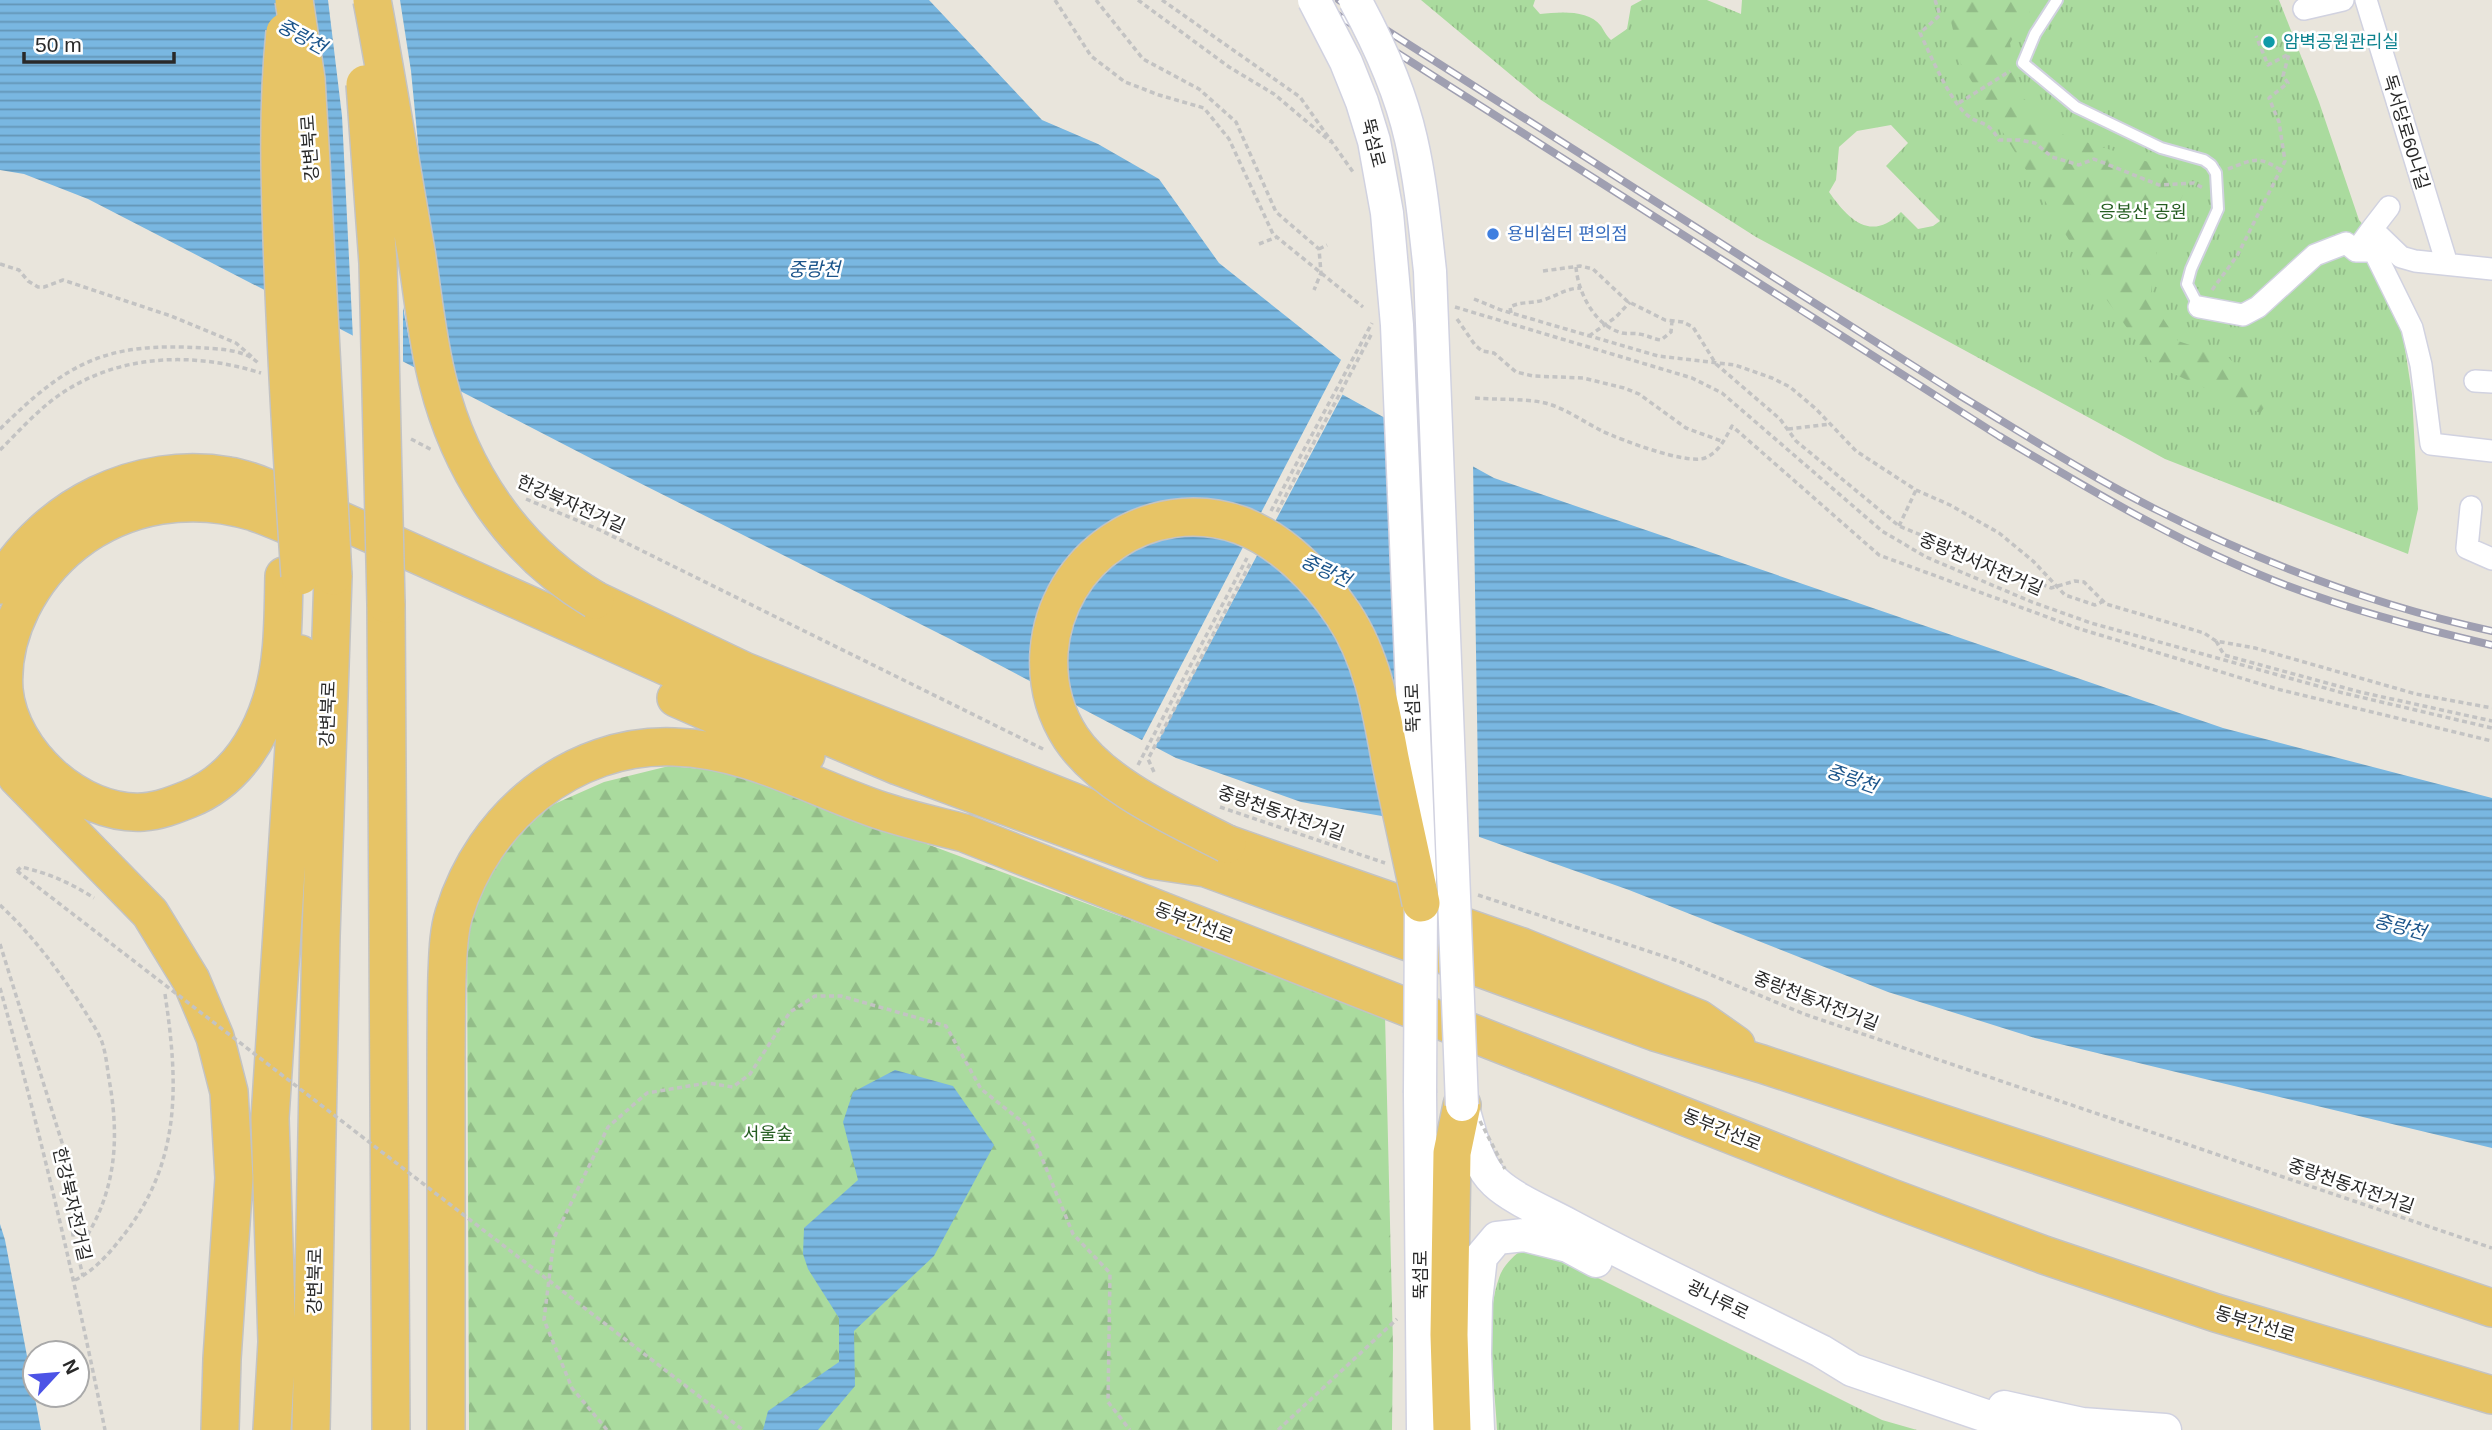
<svg xmlns="http://www.w3.org/2000/svg" width="2492" height="1430" viewBox="0 0 2492 1430" font-family="Arial,'Noto Sans KR',sans-serif">
  <style>
    .grass { fill: url(#grass-tufts); fill-rule: evenodd }
    .forest { fill: url(#forest-firs) }
    .water { fill: url(#water-rules) }
    .pier { fill: #e9e5dc }
    .lines { fill: none; stroke-linecap: round; stroke-linejoin: round }
    .service-casing { stroke: #d1d2e0; stroke-width: 14 }
    .minor-casing { stroke: #d1d2e0; stroke-width: 24 }
    .secondary-casing { stroke: #d1d2e0; stroke-width: 35 }
    .trunk-casing { stroke: #c3c3c3; stroke-width: 40 }
    .path { stroke: #c3c3c3; stroke-width: 3.5; stroke-dasharray: 5 3.5; stroke-linecap: butt }
    .service { stroke: #fff; stroke-width: 10 }
    .minor { stroke: #fff; stroke-width: 21 }
    .secondary { stroke: #fff; stroke-width: 32 }
    .trunk { stroke: #e7c466; stroke-width: 37 }
    .rail-casing { stroke: #9f9fb1; stroke-width: 8 }
    .rail { stroke: #fff; stroke-width: 5; stroke-dasharray: 16; stroke-linecap: butt }
    .secondary-bridge-casing { stroke: #d1d2e0; stroke-width: 35; stroke-linecap: butt }
    .trunk-bridge-casing { stroke: #c3c3c3; stroke-width: 40; stroke-linecap: butt }
    .path-bridge { stroke: #c3c3c3; stroke-width: 3.5; stroke-dasharray: 5 3.5; stroke-linecap: butt }
    .secondary-bridge { stroke: #fff; stroke-width: 32 }
    .trunk-bridge { stroke: #e7c466; stroke-width: 37 }
    .culture-dot { fill: #0f9aa8; stroke: #fff; stroke-width: 2.5 }
    .shop-dot { fill: #3f7fe0; stroke: #fff; stroke-width: 2.5 }
    .labels { text-anchor: middle; stroke-width: 5; stroke-linejoin: round; paint-order: stroke }
    .culture-label { font-size: 18px; fill: #0d838f; stroke: #fff; text-anchor: start }
    .street-label { font-size: 18px; fill: #292929; stroke: #fff }
    .park-label { font-size: 18px; fill: #255d21; stroke: #fff }
    .shop-label { font-size: 18px; fill: #366cbe; stroke: #fff; text-anchor: start }
    .water-label { font-size: 19px; font-style: italic; fill: #1b548a; stroke: #fff }
  </style>
  <defs>
    <pattern id="grass-tufts" width="24" height="20" patternUnits="userSpaceOnUse" patternTransform="scale(1.75)"><rect width="24" height="20" fill="#aadb9e"/><path d="M3 7l-1-3M5 7V3M7 7l1-3M15 17l-1-3M17 17v-4M19 17l1-3" fill="none" stroke="#92bc88"/></pattern>
    <pattern id="forest-firs" width="22" height="20" patternUnits="userSpaceOnUse" patternTransform="scale(1.75)"><rect width="22" height="20" fill="#aadb9e"/><path d="M5 1l3.5 6h-7zM16 11l3.5 6h-7z" fill="#92bc88"/></pattern>
    <pattern id="water-rules" width="6" height="5" patternUnits="userSpaceOnUse" patternTransform="scale(1.75)"><rect width="6" height="5" fill="#79b7e1"/><path d="M0 2.5h6" fill="none" stroke="#6395b6"/></pattern>
  </defs>
  <rect width="100%" height="100%" fill="#e9e5dc"/>
  <path class="grass" d="M1421,0h114l-2,6 7,8c19,-2 48,-5 61,12 3,5 5,9 10,14l16,-11 4,-23 11,-6h65l34,14 1,-14h537l40,102 40,118 32,39 21,135 6,115 -10,45 -243,-95 -409,-222 -215,-137zM1891,125l17,18 -22,23 54,55 -7,5 -15,3 -17,-17c-30,31 -53,7 -72,-20l7,-12 3,-33 18,-16z
    M1523,1249l39,11 320,160 35,10h-420c-2,-44 -13,-111 2,-152 3,-11 15,-23 24,-29z"/>
  <path class="forest" d="M1946,0h91l-27,43 8,49 37,40 137,44 -35,73 -7,50 28,42 51,17 41,42 -10,13 -106,-48 -53,-73 -140,-228z
    M669,766l65,6 651,243 8,332 -1,83h-923l-2,-498 25,-68 51,-55 61,-27z"/>
  <path class="water" d="M0,0h929l113,120 56,24 61,35 60,84 126,100 -9,28 158,87 729,250 269,70v350l-457,-110 -147,-46 -259,-102 -172,-61 -156,-27 -125,-44 -224,-118 -356,-179 -508,-262 -64,-25 -24,-4z
    M895,1070l58,16 41,59 -60,111 -80,75 1,55 -37,44h-55l5,-19 71,-49v-44l-31,-49 -5,-15 1,-26 54,-48 -15,-58 10,-30z
    M0,1224l5,16 36,190h-41z"/>
  <path class="pier" d="M328,0h72l11,71 25,257 10,60 -31,-17 -12,-64v59l-50,-27 -11,-223z
    M1343,356l5,7 -8,26 4,3 -191,359 -13,-7z
    M1393,419l80,43 6,378 -23,-8 -60,-10 3,-144z"/>
  <g class="lines">
    <defs>
      <path id="service" d="M2057,0l-22,34 -12,29 53,44 85,41 43,12 7,5 5,8 2,36 -27,60 -4,15 12,23"/>
      <path id="minor" d="M2366,0l81,264
        M2304,9l39,-9
        M2372,229l17,-22
        M2356,251l16,-22 29,28 14,4 77,8
        M2199,307l44,8 15,-8 57,-52 31,-12 10,8h18l38,77 9,37 10,79 61,7
        M2475,381l17,1
        M2471,507l-4,41 25,11"/>
      <path id="secondary" d="M1420,1093l3,337
        M1462,1105c8,24 13,59 33,77 18,17 52,31 74,43 82,44 168,84 252,126l31,19 175,60
        M1471,1334l4,20 3,76
        M1475,1354l1,-53 5,-44 16,-19 27,-3 44,11 28,15
        M2004,1407l78,17 83,6"/>
      <path id="trunk" d="M284,576c-1,42 0,86 -13,126 -14,43 -40,80 -82,97 -15,6 -30,12 -46,13 -64,4 -133,-59 -139,-122 -4,-57 27,-113 70,-147 52,-40 118,-50 180,-31 23,8 46,19 68,28
        M0,585c46,-79 138,-125 229,-109 16,2 31,9 46,15l444,199 179,76 254,94 54,8 449,164 107,32 275,91 455,153
        M595,600l149,71 415,165 20,14
        M386,604l5,826
        M676,698l130,57
        M0,753l17,24 133,136 41,67 24,57 14,55 5,86 -12,181 -2,71
        M1227,844l295,103 177,72 37,26
        M272,1430l5,-88 -7,-224 30,-464
        M311,1430l10,-494 12,-360
        M446,1430c0,-114 0,-228 0,-343 0,-37 0,-75 1,-112 1,-20 1,-42 7,-61 29,-96 117,-171 220,-167 75,2 139,41 208,64 27,9 55,15 82,22l925,364 155,58 172,58 276,82
        M1452,1430l-3,-95 3,-182 10,-48"/>
    </defs>
    <use href="#service" class="service-casing"/>
    <use href="#minor" class="minor-casing"/>
    <use href="#secondary" class="secondary-casing"/>
    <use href="#trunk" class="trunk-casing"/>
    <path class="path" d="M1055,0l36,56 34,26 34,13 45,13 25,31 44,95 90,73
      M1096,0l47,59 56,30 37,33 40,90 43,37 2,24 -7,17
      M1138,0l91,67 45,27 57,48
      M1162,0l138,97 53,75
      M1935,0l5,15 -20,18c10,21 29,66 46,81 15,13 20,4 33,26h21l15,3 17,14 27,8 15,-6 65,26 35,-2 9,5
      M1959,103l51,-32
      M2228,169c24,-9 29,-14 51,0
      M1259,244l18,-7
      M1319,249l8,-4
      M0,264l19,6 9,11 10,6h6l19,-7 108,36 65,27 16,14
      M1576,267c2,26 19,59 46,66 6,1 12,0 17,1 8,1 14,5 22,6l10,-8 1,-11
      M1543,271l37,-5 13,3 34,32 38,19 18,2 10,5 23,37 64,55 16,22 103,85 152,62 24,-7 9,1 22,22 98,29 12,8 39,7 161,46 76,14
      M2212,290l25,-34 48,-95 -6,-39 -10,-24 19,-15 -5,-7 6,-22 -21,11 -12,-29
      M1474,299l27,11 157,46 77,9 37,13 18,9 26,22 40,42 60,39 34,15 49,28 34,28 32,34 30,10 9,-4
      M1455,307l237,71 30,15 160,138 44,26 106,45 59,21 252,70 149,35
      M1511,313l-1,-6c12,-6 21,-3 33,-7 14,-4 23,-12 38,-12
      M1457,319l18,26 7,6 12,2 22,19 17,4 50,2 41,10 15,6 47,34 38,14
      M1589,336l27,-19 14,-15
      M1475,398c22,2 48,0 70,5 20,5 39,19 57,28 19,9 85,34 103,27 14,-6 20,-19 27,-32l147,129 198,73 200,61 215,52
      M0,429c69,-68 106,-87 204,-81 17,1 43,2 55,16
      M1788,429l42,-5
      M411,439l21,11
      M0,450c18,-18 35,-37 55,-52 60,-44 136,-47 206,-25
      M526,499l74,31 445,220
      M1271,511l101,-188
      M1277,512l95,-179
      M1899,526l17,-36
      M2216,641l8,14 136,37 132,29
      M1138,765l109,-207
      M1154,772l-6,-13 103,-197
      M1220,807l165,56
      M17,871l4,-4c27,6 50,16 73,31
      M1478,895l200,66 126,53 688,234
      M0,905c32,30 57,63 81,100 7,12 16,24 21,37 4,12 5,24 7,37 10,55 8,106 -21,155l-15,1
      M0,944l64,205 9,86 10,41
      M0,988c41,146 75,293 105,442
      M75,1280c21,-10 37,-30 51,-48 56,-74 52,-151 39,-238
      M607,1430l-35,-42 -28,-68 10,-82 54,-111 39,-34 60,-10 26,4 17,-13 40,-62 25,-16h26l105,30 35,63 44,35 12,22 36,88 37,39 -2,129 22,28
      M1278,1430l119,-111"/>
    <use href="#service" class="service"/>
    <use href="#minor" class="minor"/>
    <use href="#secondary" class="secondary"/>
    <use href="#trunk" class="trunk"/>
    <defs>
      <path id="rail" d="M1314,0l685,436c93,55 188,112 289,150 66,25 134,43 204,59
        M1339,0l620,395c65,39 130,81 198,115 109,55 216,95 335,121"/>
    </defs>
    <use href="#rail" class="rail-casing"/>
    <use href="#rail" class="rail"/>
    <defs>
      <path id="secondary-bridge" d="M1314,0l32,62 16,40 12,39 13,72 10,112 24,578 -1,190
        M1355,0c24,44 45,90 56,139 10,43 14,88 19,132l32,834"/>
      <path id="trunk-bridge" d="M294,0l12,79 5,84 22,413
        M372,0c16,84 29,168 44,251 7,44 11,89 22,131 23,91 76,170 157,218
        M285,32c-8,78 -5,157 -2,235 4,103 10,206 17,309
        M365,84l13,179 8,341
        M1227,844c-50,-26 -124,-58 -156,-106 -17,-26 -24,-56 -22,-86 7,-94 101,-158 191,-127 41,15 79,53 103,89 29,43 38,94 47,144 10,49 21,97 31,145"/>
    </defs>
    <use href="#secondary-bridge" class="secondary-bridge-casing"/>
    <use href="#trunk-bridge" class="trunk-bridge-casing"/>
    <path class="path-bridge" d="M17,871l726,559
      M1480,1121l25,48"/>
    <use href="#secondary-bridge" class="secondary-bridge"/>
    <use href="#trunk-bridge" class="trunk-bridge"/>
  </g>
  <circle class="culture-dot" cx="2269" cy="42" r="7"/>
  <circle class="shop-dot" cx="1493" cy="234" r="7"/>
  <g class="labels">
    <g class="culture-label">
      <text x="2283" y="48">암벽공원관리실</text>
    </g>
    <g class="street-label">
      <text transform="translate(2406 132) rotate(73)" y="6">독서당로60나길</text>
      <text transform="translate(1373 143) rotate(76)" y="6">뚝섬로</text>
      <text transform="translate(310 148) rotate(-94)" y="6">강변북로</text>
      <text transform="translate(571 504) rotate(24)" y="6">한강북자전거길</text>
      <text transform="translate(1981 564) rotate(23)" y="6">중랑천서자전거길</text>
      <text transform="translate(1413 708) rotate(-92)" y="6">뚝섬로</text>
      <text transform="translate(328 714) rotate(-88)" y="6">강변북로</text>
      <text transform="translate(1281 813) rotate(19)" y="6">중랑천동자전거길</text>
      <text transform="translate(1194 923) rotate(21)" y="6">동부간선로</text>
      <text transform="translate(1816 1001) rotate(21)" y="6">중랑천동자전거길</text>
      <text transform="translate(1722 1130) rotate(22)" y="6">동부간선로</text>
      <text transform="translate(2351 1186) rotate(19)" y="6">중랑천동자전거길</text>
      <text transform="translate(72 1204) rotate(77)" y="6">한강북자전거길</text>
      <text transform="translate(1421 1275) rotate(-90)" y="6">뚝섬로</text>
      <text transform="translate(315 1281) rotate(-89)" y="6">강변북로</text>
      <text transform="translate(1718 1300) rotate(26)" y="6">광나루로</text>
      <text transform="translate(2255 1324) rotate(17)" y="6">동부간선로</text>
    </g>
    <g class="park-label">
      <text x="2143" y="218">응봉산 공원</text>
      <text x="768" y="1140">서울숲</text>
    </g>
    <g class="shop-label">
      <text x="1507" y="240">용비쉼터 편의점</text>
    </g>
    <g class="water-label">
      <text transform="translate(302 36) rotate(29)" y="7">중랑천</text>
      <text x="814" y="276">중랑천</text>
      <text transform="translate(1326 570) rotate(25)" y="7">중랑천</text>
      <text transform="translate(1852 778) rotate(19)" y="7">중랑천</text>
      <text transform="translate(2400 926) rotate(15)" y="7">중랑천</text>
    </g>
  </g>
  <g transform="translate(56 1374) rotate(64)"><circle r="33" fill="#ffffff" stroke="#a9a9a9" stroke-width="2"/>
  <path d="M0-5L12 26L0 18L-12 26Z" fill="#4c53e6"/>
  <text y="-10" font-size="19" font-weight="bold" text-anchor="middle" fill="#292929">N</text>
  </g>
  <path d="M24 52v10h150v-10" fill="none" stroke="#292929" stroke-width="3.5"/>
  <text x="35" y="52" font-size="21" fill="#292929" stroke="#ffffff" stroke-width="5" paint-order="stroke">50 m</text>
</svg>
